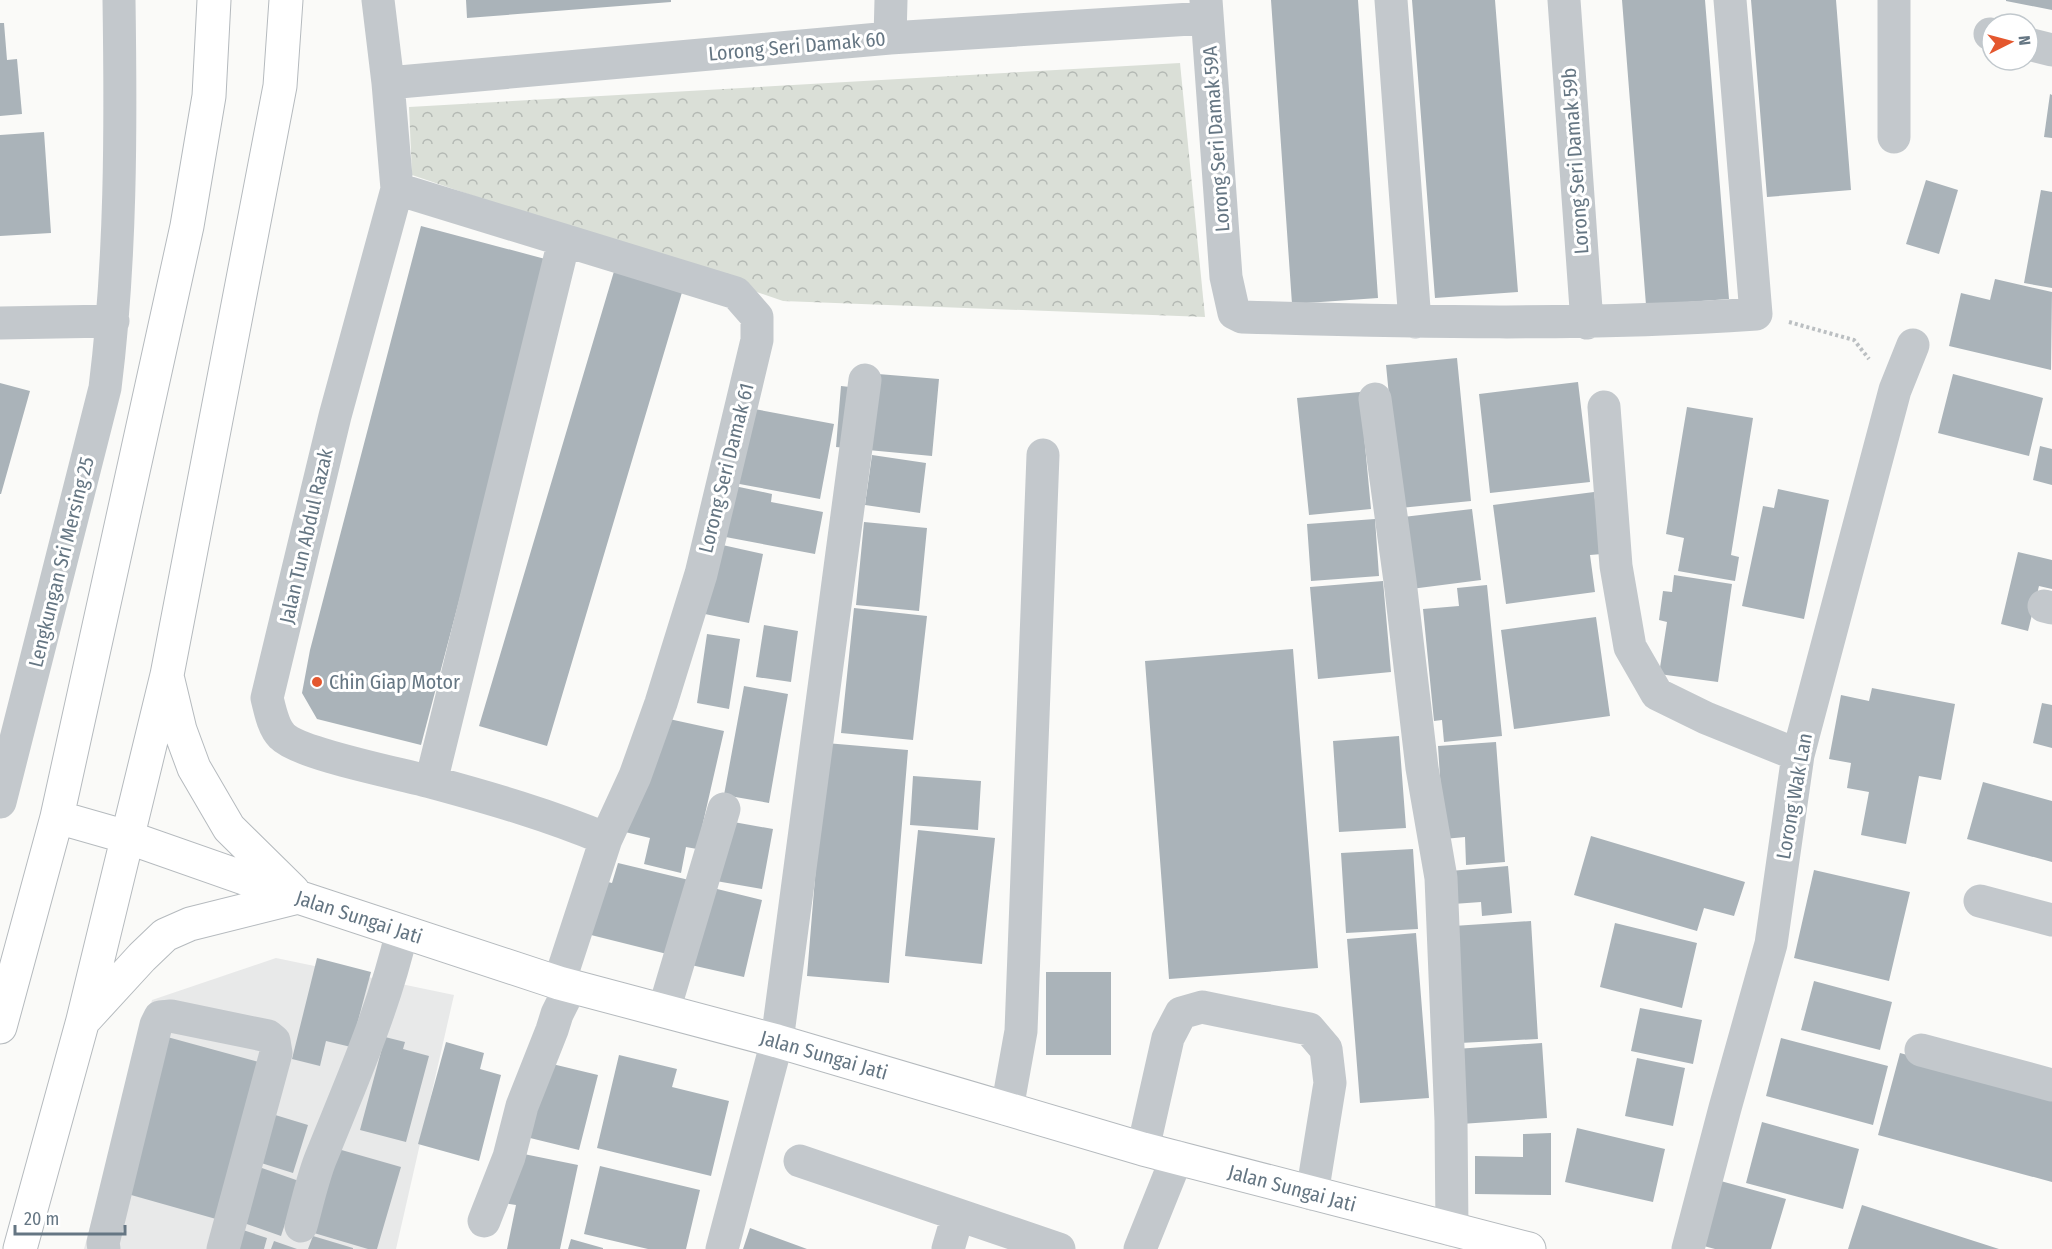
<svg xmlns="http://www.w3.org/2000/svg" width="2052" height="1249" viewBox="0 0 2052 1249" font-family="'Fira Sans Condensed',sans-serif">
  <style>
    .built { fill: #e8e9e9 }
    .park { fill: url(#park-crowns) }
    .building { fill: #aab3b9 }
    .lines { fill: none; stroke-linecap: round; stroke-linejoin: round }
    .major-casing { stroke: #b5babe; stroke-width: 35 }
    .path { stroke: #bbbfc2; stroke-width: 4; stroke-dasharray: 3 3; stroke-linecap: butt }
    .minor { stroke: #c3c8cc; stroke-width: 33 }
    .major { stroke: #fff; stroke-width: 33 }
    .poi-dot { fill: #e4572e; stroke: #fff; stroke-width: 2 }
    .labels { text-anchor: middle; stroke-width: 6; stroke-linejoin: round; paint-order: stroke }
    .street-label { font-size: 20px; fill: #657683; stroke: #fff }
    .poi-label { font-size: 20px; fill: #657683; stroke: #fff; text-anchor: start }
  </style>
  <defs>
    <pattern id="park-crowns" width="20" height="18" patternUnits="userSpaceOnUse" patternTransform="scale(1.5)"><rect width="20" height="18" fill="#dadfd7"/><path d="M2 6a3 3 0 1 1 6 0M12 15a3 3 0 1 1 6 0" fill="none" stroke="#b4b9b4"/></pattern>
  </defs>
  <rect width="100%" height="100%" fill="#fafaf8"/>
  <path class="built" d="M276,958l178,37 -58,254h-312l68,-249z"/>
  <path class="park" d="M1180,63l25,254 -422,-16 -371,-126 -3,-68z"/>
  <path class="building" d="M466,0h205v2l-204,16z
    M1271,0h87l20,298 -86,6z
    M1412,0h83l23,292 -83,6z
    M1622,0h83l24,299 -83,6z
    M1751,0h85l15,190 -84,7z
    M2006,0h46v10l-46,-9z
    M0,23h4l3,37 10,-1 5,55 -22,2z
    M2050,94l2,1v43l-8,-1z
    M44,132l7,101 -51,3v-101z
    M1926,180l32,10 -19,64 -33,-10z
    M2041,190l11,2v96l-28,-5z
    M421,226l128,34 -128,485 -104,-26 -15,-26 8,-43z
    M615,268l68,21 -136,457 -68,-20z
    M1995,279l57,13 -1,78 -102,-24 12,-53 29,7z
    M1457,358l14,143 -71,7 -14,-143z
    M878,374l61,5 -7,77 -96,-9 5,-61 36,4z
    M1953,374l90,24 -14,58 -91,-23z
    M1578,382l12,100 -100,11 -11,-99z
    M0,383l30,8 -29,103h-1z
    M1360,392l11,117 -62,6 -12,-117z
    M1687,407l66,11 -22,137 8,2 -4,24 -57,-10 6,-33 -18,-4z
    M749,408l85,16 -14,75 -86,-16z
    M2040,446l12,3v36l-19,-5z
    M872,455l54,8 -6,50 -55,-8z
    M725,484l47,10 -1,8 52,10 -8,42 -100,-19z
    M1778,489l51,11 -25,119 -62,-13 21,-100 11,2z
    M1594,492l8,62 -12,1 5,37 -89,12 -13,-99z
    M1472,509l9,71 -70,9 -8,-72z
    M1375,519l4,57 -68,5 -4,-57z
    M864,522l63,6 -8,83 -63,-6z
    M718,544l45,10 -14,69 -54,-11z
    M2018,552l34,8v29l-13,-3 -11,45 -27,-7z
    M1674,575l58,9 -14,98 -59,-8 8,-52 -8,-2 4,-29 9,1z
    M1383,581l8,91 -73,7 -8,-92z
    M1487,585l15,151 -58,6 -2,-22 -8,1 -11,-112 36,-3 -2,-18z
    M854,608l73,8 -14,124 -72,-7z
    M1596,617l14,99 -96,13 -13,-99z
    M764,625l34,6 -7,51 -35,-5z
    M707,634l33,5 -11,70 -32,-6z
    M1293,649l25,319 -149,11 -24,-318z
    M744,686l44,8 -19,109 -45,-8z
    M1872,688l83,16 -14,76 -22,-4 -13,68 -45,-9 8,-43 -22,-4 4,-25 -22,-4 12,-64 28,6z
    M2042,703l10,2v43l-19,-5z
    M660,717l64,14 -27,118 -11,-2 -5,26 -37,-9 6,-26 -25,-6z
    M1399,736l7,92 -67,4 -6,-91z
    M1496,742l9,120 -39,3 -1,-28 -21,2 -6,-93z
    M826,743l82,7 -19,233 -82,-7z
    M913,776l68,5 -3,49 -68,-5z
    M1983,782l69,19v61l-85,-23z
    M728,821l45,8 -11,60 -46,-8z
    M918,830l77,8 -13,126 -77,-8z
    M1591,836l154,46 -11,34 -30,-8 -7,23 -123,-36z
    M1413,849l5,80 -72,4 -5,-80z
    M618,863l71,17 -18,75 -84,-21 13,-54 12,3z
    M1508,866l4,47 -30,3 -1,-14 -28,2 -3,-33z
    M1814,870l96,22 -21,89 -95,-23z
    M709,887l53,13 -18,77 -53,-12z
    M1531,921l7,118 -78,4 -7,-117z
    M1615,923l82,20 -15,65 -82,-21z
    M1416,933l13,165 -69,5 -13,-164z
    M317,958l54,14 -20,75 -25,-6 -6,25 -28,-7z
    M1046,972h65v83h-65z
    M1814,981l78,21 -12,48 -79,-20z
    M1640,1008l62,12 -9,44 -62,-13z
    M160,1035l99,27 -43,157 -99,-28z
    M385,1037l20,5 -2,7 26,7 -23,86 -46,-12z
    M1781,1038l107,28 -15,59 -107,-29z
    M446,1042l38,11 -4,16 21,6 -22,86 -61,-17z
    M1542,1043l5,75 -86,6 -5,-75z
    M1900,1053l152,41v88l-174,-47z
    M619,1055l58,14 -5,18 57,14 -18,75 -114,-28z
    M1637,1058l48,10 -12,58 -48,-10z
    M544,1062l54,13 -19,75 -53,-13z
    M272,1114l36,11 -15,48 -35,-11z
    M1762,1122l97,27 -16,60 -97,-26z
    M1577,1128l88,21 -12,53 -88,-20z
    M1551,1133v62l-76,-1v-38l48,1v-23z
    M338,1149l63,18 -24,82h-9l-54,-16z
    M514,1152l64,13 -18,84h-53l9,-44 -12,-2z
    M600,1166l100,24 -14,59h-38l-64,-15z
    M259,1167l40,14 -18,55 -40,-14z
    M1717,1180l69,19 -15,50h-56l-15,-4z
    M1862,1205l137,44h-151z
    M750,1228l57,21h-64z
    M240,1229l27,9 -3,11h-30z
    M313,1236l40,12v1h-45z
    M571,1239l32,9v1h-35z
    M274,1241l23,8h-26z"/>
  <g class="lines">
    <defs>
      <path id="major" d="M168,680l12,50 14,38 35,60 64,63
        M57,817l70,20 171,60 261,86 218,58 366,108 386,100
        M86,1018l56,-61 23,-22 25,-11 108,-27
        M0,1027l57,-210 130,-591 22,-130 5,-96
        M20,1249l63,-229 84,-345 113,-589 6,-86"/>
    </defs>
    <use href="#major" class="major-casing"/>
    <path class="path" d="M1789,322l65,18 15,19"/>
    <path class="minor" d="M378,0l10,83 9,106 -62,227 -68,282c3,12 6,29 15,38 17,18 120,38 149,46 59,16 118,33 175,57
      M1206,0l20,277 8,36 8,4c172,5 343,9 514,-3l-26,-314
      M1391,0l24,322
      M1564,0l23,323
      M1894,0v137
      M1990,34l2,1
      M890,38l1,-38
      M2028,44l24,6
      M388,83l502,-45 317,-20
      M397,189l339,104 21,24v23l-56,234 -40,129 -26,73 -29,63 -47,144
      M0,323l113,-2
      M1375,399l25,182 22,187 19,110 10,243 1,109
      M1604,407l12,159 14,81 27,47 49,24 92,37
      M2044,606l8,2
      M431,782l133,-541
      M0,802l105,-414c16,-128 16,-259 14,-388
      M1980,901l72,19
      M664,1010l60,-201
      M1921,1050l131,35
      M1007,1109l14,-78 22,-576
      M1143,1149l25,-111 13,-25 21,-6 107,22 17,20 4,34 -18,111
      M800,1161l259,88
      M484,1221l25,-64 13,-51 30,-76 5,-16 14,-28
      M301,1226c6,-22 11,-45 19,-66 30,-75 64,-150 82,-229
      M104,1249l-1,-6 53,-218 4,-8 11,-1 97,20 6,5 2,12 -53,196
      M722,1249l55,-208 88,-661
      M948,1249l10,-34
      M1140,1249l37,-92
      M1688,1249l37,-141 46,-164 27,-189 97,-365 18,-45"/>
    <use href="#major" class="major"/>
  </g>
  <circle class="poi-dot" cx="317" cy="682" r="6"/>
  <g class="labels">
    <g class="street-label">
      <text transform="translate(797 46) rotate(-5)" y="7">Lorong Seri Damak 60</text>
      <text transform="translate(1216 139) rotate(-94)" y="7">Lorong Seri Damak 59A</text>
      <text transform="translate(1575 161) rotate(-94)" y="7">Lorong Seri Damak 59b</text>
      <text transform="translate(726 468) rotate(-76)" y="7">Lorong Seri Damak 61</text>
      <text transform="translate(306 536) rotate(-77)" y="7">Jalan Tun Abdul Razak</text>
      <text transform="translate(61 562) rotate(-76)" y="7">Lengkungan Sri Mersing 25</text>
      <text transform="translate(1794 796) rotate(-80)" y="7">Lorong Wak Lan</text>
      <text transform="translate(359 917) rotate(18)" y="7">Jalan Sungai Jati</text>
      <text transform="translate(824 1055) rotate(16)" y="7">Jalan Sungai Jati</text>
      <text transform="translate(1292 1188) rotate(15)" y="7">Jalan Sungai Jati</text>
    </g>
    <g class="poi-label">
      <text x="329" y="689">Chin Giap Motor</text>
    </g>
  </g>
  <g transform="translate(2010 42) rotate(84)"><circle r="28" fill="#ffffff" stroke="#c1c8cd" stroke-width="1.5"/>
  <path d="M0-4.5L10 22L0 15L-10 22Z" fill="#e4572e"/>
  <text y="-9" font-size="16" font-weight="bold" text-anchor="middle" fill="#657683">N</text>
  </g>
  <path d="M15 1225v9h110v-9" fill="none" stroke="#657683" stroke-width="3"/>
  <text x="24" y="1225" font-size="18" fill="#657683" stroke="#ffffff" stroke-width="4.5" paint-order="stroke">20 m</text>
</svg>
